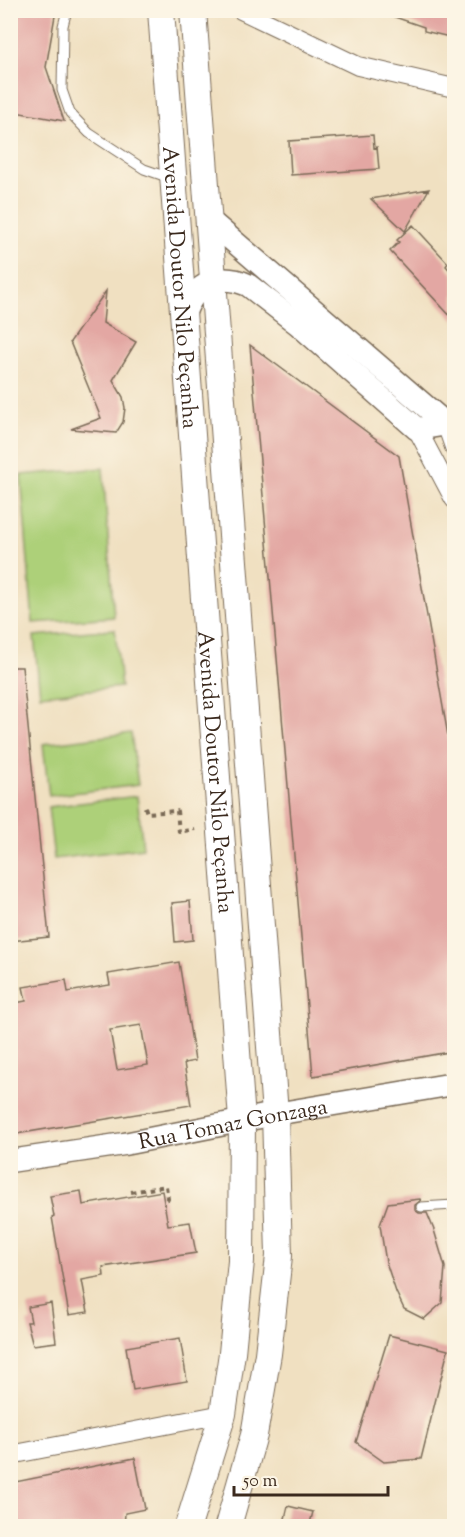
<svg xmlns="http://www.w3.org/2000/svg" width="465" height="1537" viewBox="0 0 465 1537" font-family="'Sorts Mill Goudy',serif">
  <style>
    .green { fill: #add079; stroke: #747d4c; stroke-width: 1.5 }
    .building { fill: #e3a7a3; fill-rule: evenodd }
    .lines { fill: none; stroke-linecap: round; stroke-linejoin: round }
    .service-casing { stroke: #7a6a57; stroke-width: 11 }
    .minor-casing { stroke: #7a6a57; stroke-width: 20 }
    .tertiary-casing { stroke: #7a6a57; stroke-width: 25 }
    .secondary-casing { stroke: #7a6a57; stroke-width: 28 }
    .path { stroke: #7a6a57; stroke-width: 4; stroke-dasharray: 4.5 4.5; stroke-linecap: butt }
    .service { stroke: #fff; stroke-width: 9 }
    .minor { stroke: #fff; stroke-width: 18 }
    .tertiary { stroke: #fff; stroke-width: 22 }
    .secondary { stroke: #fff; stroke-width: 26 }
    .labels { text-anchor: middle; stroke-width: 6; stroke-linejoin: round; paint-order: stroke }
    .street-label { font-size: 22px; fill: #3b2a1e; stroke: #fcf5e5 }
  </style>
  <rect width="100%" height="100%" fill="#fcf5e5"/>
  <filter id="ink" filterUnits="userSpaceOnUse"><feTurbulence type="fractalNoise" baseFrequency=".0167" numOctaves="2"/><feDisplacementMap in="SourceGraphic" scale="12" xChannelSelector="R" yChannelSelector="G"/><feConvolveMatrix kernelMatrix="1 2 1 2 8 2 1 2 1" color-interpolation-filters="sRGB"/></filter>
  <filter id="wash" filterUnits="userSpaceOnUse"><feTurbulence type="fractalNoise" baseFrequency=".008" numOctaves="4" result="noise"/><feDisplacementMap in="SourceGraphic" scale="24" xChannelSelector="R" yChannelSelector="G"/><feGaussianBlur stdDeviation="1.35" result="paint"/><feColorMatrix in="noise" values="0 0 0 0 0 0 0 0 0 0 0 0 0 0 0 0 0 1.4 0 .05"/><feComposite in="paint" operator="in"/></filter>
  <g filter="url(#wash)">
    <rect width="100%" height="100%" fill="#f0e0c1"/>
    <path class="green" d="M103,468l11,149 -81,6 -12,-148z
      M115,629l6,58 -81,8 -6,-59z
      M131,733l7,52 -89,11 -6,-52z
      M137,796l6,52 -89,11 -6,-52z"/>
    <g id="blocks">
      <path class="building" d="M10,10h46l-10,57 18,54 -54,-10z
        M383,10h71v28l-30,-7v-4l-41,-14z
        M373,135l1,13 3,-1 2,22 -88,6 -2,-34z
        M429,189l-24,42 -34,-32z
        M413,225l35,38 -2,3 8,9v45l-64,-69 9,-9 -2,-2z
        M106,291l-3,32 33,19 -23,38 10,17 2,11 -2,14 -7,11 -45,-4 30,-11 -31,-76z
        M250,345l149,111 55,314v281l-141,25z
        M10,667h12l27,270 -39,4z
        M190,901l3,39 -18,2 -3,-39z
        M179,962l16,99 -11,2 7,42 -181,30v-131l16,-3 -3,-14 43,-7 2,12 42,-7 -2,-11zM141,1025l7,40 -31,5 -7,-40z
        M81,1191l2,14 79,-14 6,34 22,-3 6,31 -93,14 1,9 -22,4 6,32 -19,3 -17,-98 2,-1 -4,-20z
        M420,1199l1,1 -6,5v5l4,3h8l7,17 11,37 -3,36 -18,16 -20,-10 -8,-17 -10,-30 -6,-37 8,-22z
        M51,1303l5,39 -23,3 -6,-23h4l-3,-15z
        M389,1335l59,15 -27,109 -37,3 -28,-20z
        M180,1338l7,43 -54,9 -7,-43z
        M135,1458l10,51 -20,4 -1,14h-114v-44z
        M288,1506l25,6 -4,15h-26z"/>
    </g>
  </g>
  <g filter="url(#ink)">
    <use href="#blocks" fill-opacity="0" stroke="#7a6a57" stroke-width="1.5"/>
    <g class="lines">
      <defs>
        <path id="service" d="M67,10l-4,16 -1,64 8,23 19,20 55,36 26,9
          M421,1207l33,-2"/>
        <path id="minor" d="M241,10l117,56 96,22
          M446,424l8,23
          M417,429l37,70
          M10,1455l213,-41"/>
        <g id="tertiary">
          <path d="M209,220l237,204"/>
          <path d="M183,318c9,-32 33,-47 65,-33l50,39 119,105 37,-6"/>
          <path id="s1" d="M10,1161l114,-17 151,-30 179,-30"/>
        </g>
        <g id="secondary">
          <path id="s2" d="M161,10l81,1110 -1,141 -9,92 -9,61 -35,112"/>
          <path d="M193,10l82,1104 4,142 -11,98 -14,81 -26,91"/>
        </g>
      </defs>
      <use href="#service" class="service-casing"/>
      <use href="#minor" class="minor-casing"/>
      <use href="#tertiary" class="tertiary-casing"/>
      <use href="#secondary" class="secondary-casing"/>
      <path class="path" d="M145,807l2,6 30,-2 2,21 16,-3
        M131,1192l35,-6 2,13 -4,1"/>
      <use href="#service" class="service"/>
      <use href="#minor" class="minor"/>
      <use href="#tertiary" class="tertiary"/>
      <use href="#secondary" class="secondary"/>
    </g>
  </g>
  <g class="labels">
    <g class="street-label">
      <text dy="8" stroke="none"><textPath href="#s2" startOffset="278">Avenida Doutor Nilo Peçanha</textPath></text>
      <text dy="8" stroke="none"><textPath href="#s2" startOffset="764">Avenida Doutor Nilo Peçanha</textPath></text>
      <text dy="8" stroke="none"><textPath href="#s1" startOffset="226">Rua Tomaz Gonzaga</textPath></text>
    </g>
  </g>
  <rect width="465" height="1537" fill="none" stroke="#fcf5e5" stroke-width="36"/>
  <path d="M234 1486v9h154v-9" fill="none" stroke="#3b2a1e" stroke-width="3"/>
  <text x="243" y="1486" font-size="18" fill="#3b2a1e" stroke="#fcf5e5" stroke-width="4.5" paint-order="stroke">50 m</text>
</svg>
